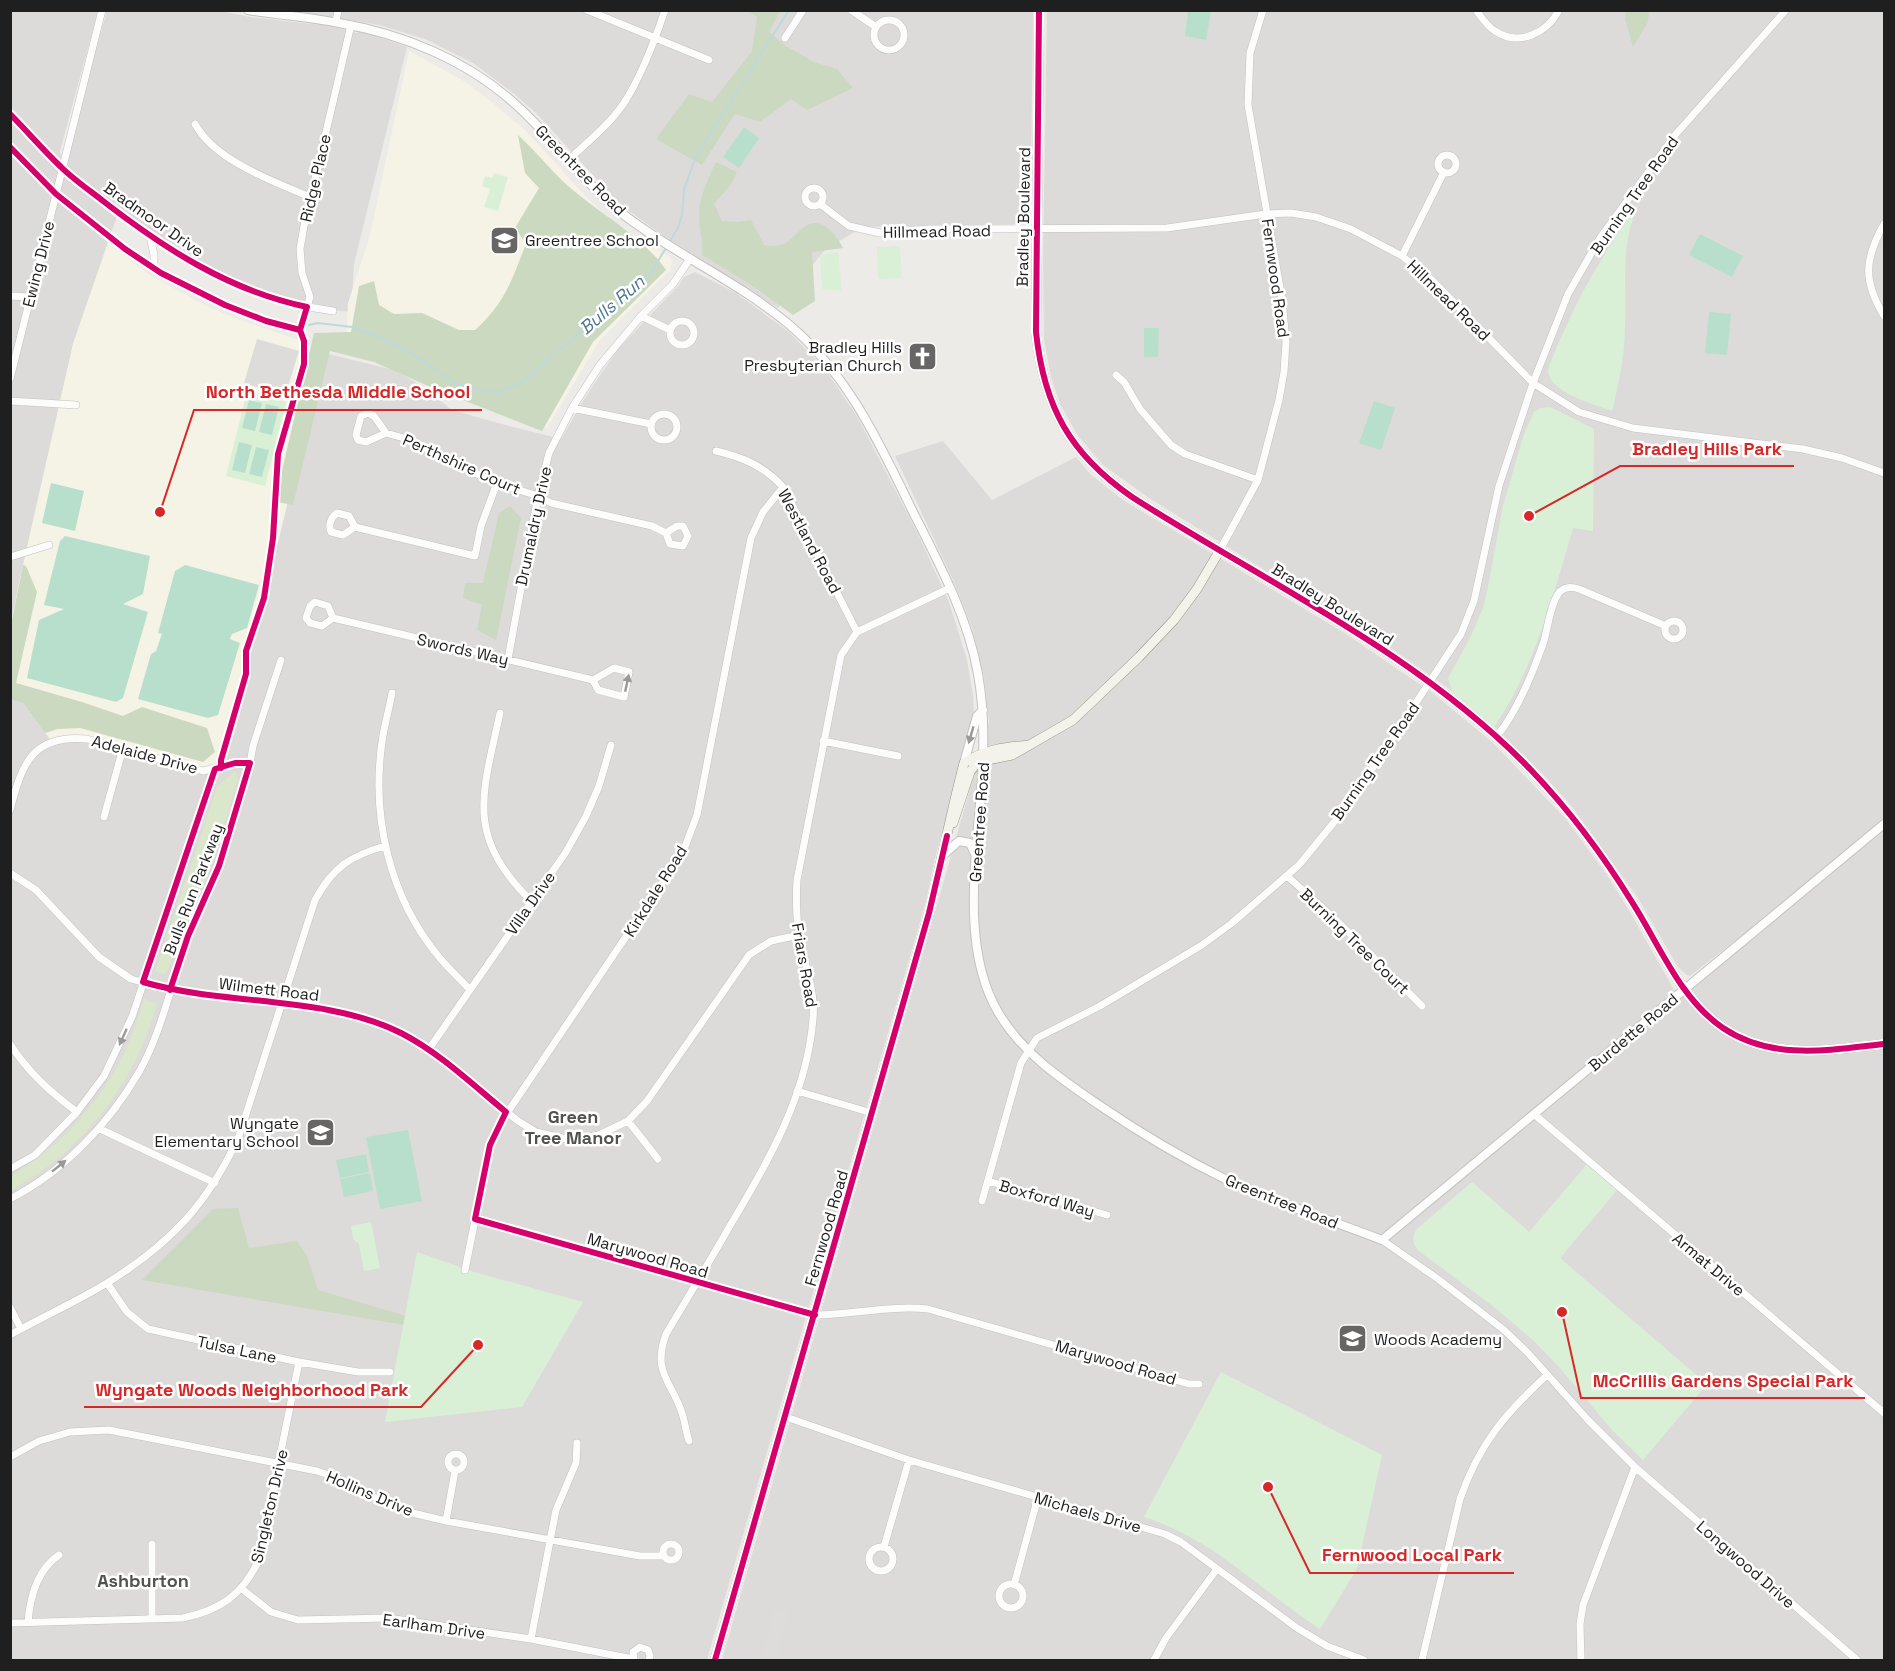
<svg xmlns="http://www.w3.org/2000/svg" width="1895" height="1671" viewBox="0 0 1895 1671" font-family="'Space Grotesk',sans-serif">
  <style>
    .residential { fill: #dcdbd9 }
    .education { fill: #f5f3e5 }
    .grass { fill: #dbe7ca }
    .forest { fill: #cad9c0 }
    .park { fill: #d9f0d7 }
    .pitch { fill: #b8dfcc }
    .parking { fill: #dddcdb }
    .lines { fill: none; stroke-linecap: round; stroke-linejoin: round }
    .stream { stroke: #bfd8dd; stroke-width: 2 }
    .minor-casing { stroke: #c3c2c0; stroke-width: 8 }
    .tertiary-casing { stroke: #c3c2c0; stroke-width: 10 }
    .secondary-casing { stroke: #949582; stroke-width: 10 }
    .minor { stroke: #fcfcfc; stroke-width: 7 }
    .tertiary { stroke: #fcfcfc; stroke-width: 8 }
    .secondary { stroke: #f3f3eb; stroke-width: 9 }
    .cycleway-casing { stroke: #fff; stroke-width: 10 }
    .cycleway { stroke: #d6006c; stroke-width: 6 }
    .oneway { fill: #999 }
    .labels { text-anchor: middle; stroke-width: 5; stroke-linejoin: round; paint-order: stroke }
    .street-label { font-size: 16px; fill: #1f1f1f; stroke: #fff }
    .poi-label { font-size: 16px; fill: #1f1f1f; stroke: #fff; text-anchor: start }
    .water-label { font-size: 18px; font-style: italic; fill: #4e7796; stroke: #fff }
    .neighbourhood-label { font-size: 18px; font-weight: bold; fill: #525252; stroke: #fff }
    .leader { fill: none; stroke: #d62828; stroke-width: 2 }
    .callout-dot { fill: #d62828; stroke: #fff; stroke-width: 2 }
    .callout-label { font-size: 18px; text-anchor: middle; font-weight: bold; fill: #d62828; stroke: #fff; stroke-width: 5; stroke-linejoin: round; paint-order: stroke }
  </style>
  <rect width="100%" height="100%" fill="#edebe8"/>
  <path class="residential" d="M11,11h87l-38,140 2,15 45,-155h113l30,6 80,9 27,7 4,-2 46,16 -53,217 -3,48 -44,-4 -85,-30 -104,-65 -45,131 -62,279z
    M293,11h740l-2,154 -3,13v36l-4,8 -5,2 -157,3 -38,24 -46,57 -104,-65 -44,-31 -16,-14 -78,-85 -23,-20 -40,-30 -48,-24 -46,-14z
    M1047,11h837v807l-126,105 -68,53 -3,-1 -9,-8 -40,-69 -64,-89 -30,-34 -48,-47 -48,-40 -51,-36 -248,-154 -46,-33 -25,-29 -18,-32 -9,-27 -7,-38 -1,-81z
    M695,272l41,21 53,39 36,37 33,49 60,116 31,68 18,58 6,36 1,21 -39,141 -9,43 -219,759h-696l-1,-960 13,3 29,39 20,-5 149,30 15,-53 88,-361 70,17 27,15 31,25 57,16 52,13 25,-43 32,-47 61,-64 5,-8z
    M943,441l49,59 84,-43 14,17 33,26 223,134 88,60 58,48 73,76 42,57 23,37 48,85 206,-167v830h-1162l267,-938 -5,-45 -12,-49 -18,-46 -59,-126z"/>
  <path class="education" d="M409,51l58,32 27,21 31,26 64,70 24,21 56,36 3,5 -2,8 -70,70 -53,88 -117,-46 -84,-37 2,-42 22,-67z
    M108,243l42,32 56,31 34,14 62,21 22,12 -88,361 -15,54 -18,3 -116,-32 -35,3 -29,-39 -12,-3v-77l9,-45 53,-234z"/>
  <path class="grass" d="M235,771l3,9 -27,87 -45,107 -11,-2 62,-185z
    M144,999l13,5c-21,77 -75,149 -146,186v-14c45,-25 89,-74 112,-120 9,-19 15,-38 21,-57z"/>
  <path class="forest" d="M746,11h34l-11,21 17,14 28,16 23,7 16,19 -46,22 -16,-11 -31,23 -25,-8 -33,51 -46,-26 33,-45 23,8 40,-51 5,-34z
    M1626,11h23l-1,11 -15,25 -8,-28z
    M518,135c20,18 36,40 56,56 31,26 69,46 92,79l-73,72 -51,89 -107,-42 -61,-27 -44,-11 -37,154 -16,-3 4,-27 33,-142 37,-1 8,-46 15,-5 5,24 15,9 28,-1 37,17h16c31,-28 36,-49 51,-86l-11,-16 24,-40 -14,-15z
    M716,162l21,10 -5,11 -18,21 8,17 15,1 14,-2 13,25c23,5 26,-8 42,-19 16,-11 31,10 37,22l-31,4 3,49 -22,14 -40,-29 -51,-31c2,-15 -4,-29 -3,-43 1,-17 10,-35 17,-50z
    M510,506l11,12 -25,122 -19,-10 5,-25 -19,-7 2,-15h18l16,-70z
    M23,565l3,1 11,26 -21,91 66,19 41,14 19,-9 65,21 8,24 -12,10 -123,-34 -22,1 -13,4 -22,-30 -12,-3v-75z
    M238,1208l11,40 48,-7 10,15 11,34 88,26 -2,9 -262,-45 71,-71z"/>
  <path class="park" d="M494,173l14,4 -10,34 -14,-4 6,-18 -8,-3 3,-10 7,2z
    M1640,202c-21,43 -13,78 -15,123 0,29 -6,58 -13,86 -18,-7 -62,-18 -64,-40 4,-14 11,-29 17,-42 20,-46 46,-87 75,-127z
    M900,246l2,32 -24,1 -1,-32z
    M838,252l4,39 -20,-2 -2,-34z
    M247,392l39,10 -21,84 -39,-10z
    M1550,407l44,22 -1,102 -20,-3c-20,68 -38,139 -79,199l-42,-36 -4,-13 22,-40 13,-30 5,-21 15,-81 21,-72 10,-22 7,-4z
    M1588,1163l30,26 -58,69 147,126 -64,76 -30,-29 -55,-65 -24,-25 -40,-34 -75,-56c-7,-7 -8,-15 -1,-23l54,-46 57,50z
    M371,1222l9,46 -16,3 -5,-27 -6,-5 -2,-13z
    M417,1252l57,20 109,30 -61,105 -137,15z
    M1221,1372l161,83 -25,114 -37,60c-61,-39 -104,-89 -176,-112z"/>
  <path class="pitch" d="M1188,11h23l-5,29 -21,-4z
    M744,127l15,11 -20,30 -16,-11z
    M1700,234l43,22 -11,21 -43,-22z
    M1709,312l22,2 -4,41 -22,-2z
    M1144,328h15l-1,29h-14z
    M249,400l13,3 -7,28 -13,-3z
    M1374,401l21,7 -14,42 -22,-7z
    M266,404l13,3 -7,28 -13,-3z
    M239,442l13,3 -7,28 -13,-3z
    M256,447l13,3 -7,27 -13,-3z
    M51,483l33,8 -9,40 -33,-8z
    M65,536l85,20 -7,38 -20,10 25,8 -25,86 -7,4 -89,-24 12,-58 25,-11 -20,-4 16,-64z
    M185,565l74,20 -12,43 -15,6 -2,5 10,4 -22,72 -10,3 -70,-19 13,-45 5,-3 6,-17 -4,-1 17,-62z
    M408,1130l14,71 -42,8 -14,-72z
    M366,1154l3,18 -29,6 -4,-18z
    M370,1173l3,18 -29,6 -4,-18z"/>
  <path class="parking" d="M257,339l42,12 -14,45 -41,-13z
    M774,1609l15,4 -13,47 -14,-4z"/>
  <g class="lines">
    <path class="stream" d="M309,325l9,-2 34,4 21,7 33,16 52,34 26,7 15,1 24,-10 65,-57 39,-30 25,-24 26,-43 4,-13 2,-25 12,-34 93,-146"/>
    <defs>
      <path id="minor" d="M587,10l122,50
        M851,10l25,17
        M1476,10c5,7 12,17 19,21 24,16 52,2 64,-21
        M874 35a15 15 0 1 1 30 0a15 15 0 1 1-30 0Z
        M336,22l2,-12
        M785,38l18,-28
        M10,114c17,17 33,36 51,53 13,13 29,23 43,34 68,54 142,99 229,110
        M195,124c20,37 78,57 115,73
        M10,147l46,47 69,55 36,24 64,32 41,16 34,9 10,-33 -8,-24 -2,-24 4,-23 47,-201
        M1438 164a9 9 0 1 1 18 0a9 9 0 1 1-18 0Z
        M569,159c19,-17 40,-34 55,-56 18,-28 30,-60 41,-93
        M805 197a9 9 0 1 1 18 0a9 9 0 1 1-18 0Z
        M820,204l29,22 31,7 49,-4 238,-1 99,-14 25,-1 25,4 35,12 51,27 30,24 101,103 46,29 54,16 170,21 39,9 42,15
        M1884,224c-20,36 -21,57 0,92
        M150,236l4,19v14
        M1402,256l42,-84
        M10,296l20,1
        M641,316l29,14
        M670 333a12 12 0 1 1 24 0a12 12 0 1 1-24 0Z
        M1116,375l8,7 16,27 31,36 14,9 73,26
        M10,379l92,-369
        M10,401l66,4
        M572,408l79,16
        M651 427a13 13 0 1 1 26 0a13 13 0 1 1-26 0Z
        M386,433l-20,9 -8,-2 -2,-5 5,-19 7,-3 6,3 12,17 28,8 30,18 53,24 41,13 13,7 101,23 14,7 4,11 13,2 5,-10 -5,-10h-6l-11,7
        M716,451c26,6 48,15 67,36l74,145
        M355,527l-12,8 -12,-3c-3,-7 0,-15 6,-19l12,3 6,11 120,29 6,-30 16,-43
        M1220,550l38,-70 21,-80 5,-28 2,-30 -4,-43 -34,-194 2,-52 13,-43
        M10,557l39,-12
        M333,618l-11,8 -12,-3 -4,-5 4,-12 5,-4 13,4 5,12 260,62 21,-12 15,4 -5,25 -26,-7 -5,-10
        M1665 630a9 9 0 1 1 18 0a9 9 0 1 1-18 0Z
        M508,659l30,-163 11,-43 23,-45 28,-43 41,-49 32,-32 16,-24
        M392,693c-3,17 -8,33 -10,49 -11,76 8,156 57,215 10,12 21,22 31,33
        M500,713c-18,83 -35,122 31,188
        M1497,736c20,-25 35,-61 46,-92 5,-15 6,-36 15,-50 5,-7 12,-8 21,-5l87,37
        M823,741l75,15
        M10,810c12,-46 22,-76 77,-71l116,32 32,-8h15
        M104,817l19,-69
        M10,873l26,17 63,67 32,22 39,11 158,20 36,9 36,14 29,16 89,72 18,11 30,7h17l18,-5 27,-13 19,-20 102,-146 22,-14 28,-6
        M1287,876l48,43 87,87
        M10,1044c18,28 40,48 67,68
        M429,1049l137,-197 20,-36 13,-30 12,-41
        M797,1091l75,22
        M1535,1115l349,298
        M628,1121l30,38
        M100,1129l115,54
        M10,1169l25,-14 42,-43 27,-36 28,-59 83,-248
        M988,1181l119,34
        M10,1199c54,-28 99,-75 129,-127 22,-38 33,-91 48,-133 9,-24 22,-47 31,-71 13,-34 22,-70 32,-105l3,-17 28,-86
        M982,1201l39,-138 16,-25 63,-32 102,-61 30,-22 67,-58 45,-55 45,-66 72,-110 13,-33 25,-115 34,-103 35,-89 32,-56 76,-104 110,-124
        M475,1219l340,96c37,0 75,-10 113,-6l261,75h10
        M1382,1240l56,39 66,51 24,23 60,67 47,47 222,193
        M465,1270l25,-125 5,-14 188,-279 14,-37 54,-277 12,-26 20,-25
        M107,1283l20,29 21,17 151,33 59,10h32
        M10,1307l11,22
        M10,1335c32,-18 66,-33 97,-52 63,-39 101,-79 132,-147l76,-236c18,-33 35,-44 70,-54
        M786,1417l123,43 256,74 16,8 116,86 30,18 37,14
        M689,1441c-3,-9 -4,-19 -7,-28 -11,-33 -30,-40 -16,-79 22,-37 44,-73 65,-110 38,-63 76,-130 82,-205 3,-29 -10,-57 -14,-85 -3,-18 -3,-36 -2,-54l44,-225 16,-23 93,-44
        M448 1462a8 8 0 1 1 16 0a8 8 0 1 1-16 0Z
        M10,1457l29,-16 31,-9 39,-2 208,41 20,7 63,32 46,11 194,35h23
        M446,1521l9,-50
        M663 1552a8 8 0 1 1 16 0a8 8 0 1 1-16 0Z
        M884,1547l25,-87
        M869 1559a12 12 0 1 1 24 0a12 12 0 1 1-24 0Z
        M999 1596a12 12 0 1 1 24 0a12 12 0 1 1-24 0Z
        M1014,1585l24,-88
        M242,1589l29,23 27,8 90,-2 143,21 102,20
        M152,1618v-74
        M28,1622c2,-26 9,-52 31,-67
        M10,1623l173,-5c38,-8 59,-23 76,-58l40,-198
        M531,1639l25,-129 20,-47 1,-20
        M634,1660l-1,-8 7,-5 8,3 2,6 -1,4
        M1154,1660l12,-22 51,-69
        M1422,1660l38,-161c19,-55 45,-85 87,-124
        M1581,1660l-1,-36 3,-19 52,-138"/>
      <path id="tertiary" d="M248,10c30,5 61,7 91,13 64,11 127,37 175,80 39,34 69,80 110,112 51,39 112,66 162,107 61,50 93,120 127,190 26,51 55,105 65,162 5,28 6,56 5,83 -2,80 -27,183 15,255 24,41 63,67 101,93 41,28 83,53 128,75 50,23 103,40 155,60l502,-416
        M964,763l13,-47 6,-6
        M943,855l16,-14 11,2 6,13"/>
      <path id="secondary" d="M1039,10l-3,322c8,75 34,122 96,165 136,87 286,156 399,273 38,40 72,85 101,132 27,42 48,97 91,126 49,33 107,22 161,16
        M953,823l17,-51 5,-7 8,-4 29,-6 61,-35 66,-63 35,-37 23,-31 23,-39
        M715,1660l214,-747c12,-50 22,-100 35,-150 21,-14 42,-16 66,-18"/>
    </defs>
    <use href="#minor" class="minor-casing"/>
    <use href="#tertiary" class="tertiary-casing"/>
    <use href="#secondary" class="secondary-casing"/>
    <use href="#minor" class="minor"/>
    <use href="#tertiary" class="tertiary"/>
    <use href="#secondary" class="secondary"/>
    <defs>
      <path id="cycleway" d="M1039,10l-3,322c8,75 34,122 96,165 136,87 286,156 399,273 38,40 72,85 101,132 27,42 48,97 91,126 49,33 107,22 161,16
        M10,114c17,17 33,36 51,53 12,12 28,23 42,34 62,48 127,90 204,106l-7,23
        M10,147l46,47 69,55 36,24 64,32 41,16 34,9
        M221,768v-8l25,-86v-23l18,-53 9,-60 5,-84 26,-90v-23l-4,-11
        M170,990l18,-54 31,-70 31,-103h-15l-20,6 -72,213c82,24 182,13 258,51 39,20 72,52 105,79l-16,33 -15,74 340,96
        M715,1660l214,-747 18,-77"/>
    </defs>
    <use href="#cycleway" class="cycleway-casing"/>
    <use href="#cycleway" class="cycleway"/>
  </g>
  <defs><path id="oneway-solid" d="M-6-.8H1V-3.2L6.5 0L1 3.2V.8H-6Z" transform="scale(1.5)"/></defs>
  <g class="oneway">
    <use href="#oneway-solid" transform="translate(627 683) rotate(-78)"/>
    <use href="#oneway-solid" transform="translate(971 735) rotate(106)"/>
    <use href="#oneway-solid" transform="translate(123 1037) rotate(114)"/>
    <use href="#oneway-solid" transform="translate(59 1166) rotate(-39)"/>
  </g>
  <defs>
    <symbol id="school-square" viewBox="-11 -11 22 22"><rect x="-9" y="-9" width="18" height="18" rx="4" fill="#676665" stroke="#fff"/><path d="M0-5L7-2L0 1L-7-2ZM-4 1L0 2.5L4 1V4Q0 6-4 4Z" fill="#fff"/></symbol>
    <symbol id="church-square" viewBox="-11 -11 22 22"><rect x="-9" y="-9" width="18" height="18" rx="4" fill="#676665" stroke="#fff"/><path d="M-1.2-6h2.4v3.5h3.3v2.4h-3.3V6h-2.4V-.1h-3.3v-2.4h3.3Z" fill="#fff"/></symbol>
  </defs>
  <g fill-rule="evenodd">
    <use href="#school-square" x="488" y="224" width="33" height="33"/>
    <use href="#church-square" x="906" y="340" width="33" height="33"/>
    <use href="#school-square" x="304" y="1116" width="33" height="33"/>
    <use href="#school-square" x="1336" y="1322" width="33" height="33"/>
  </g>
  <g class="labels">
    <g class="street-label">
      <text transform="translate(581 170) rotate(45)" y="6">Greentree Road</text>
      <text transform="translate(315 178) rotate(-77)" y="6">Ridge Place</text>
      <text transform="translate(1634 195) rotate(-55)" y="6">Burning Tree Road</text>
      <text transform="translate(1023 217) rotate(-89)" y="6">Bradley Boulevard</text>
      <text transform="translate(154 219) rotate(35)" y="6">Bradmoor Drive</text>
      <text transform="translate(937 231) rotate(-1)" y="6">Hillmead Road</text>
      <text transform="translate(38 264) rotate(-76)" y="6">Ewing Drive</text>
      <text transform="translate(1276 278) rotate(82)" y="6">Fernwood Road</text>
      <text transform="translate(1449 300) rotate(44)" y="6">Hillmead Road</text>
      <text transform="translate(462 464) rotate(24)" y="6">Perthshire Court</text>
      <text transform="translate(533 526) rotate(-78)" y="6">Drumaldry Drive</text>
      <text transform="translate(810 541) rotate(62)" y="6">Westland Road</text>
      <text transform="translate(1333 604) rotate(32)" y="6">Bradley Boulevard</text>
      <text transform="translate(463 649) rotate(13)" y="6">Swords Way</text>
      <text transform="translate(145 754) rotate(15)" y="6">Adelaide Drive</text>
      <text transform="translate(1375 761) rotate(-55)" y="6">Burning Tree Road</text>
      <text transform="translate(979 822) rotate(-86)" y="6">Greentree Road</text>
      <text transform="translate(193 889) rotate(-69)" y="6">Bulls Run Parkway</text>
      <text transform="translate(655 891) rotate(-58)" y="6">Kirkdale Road</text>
      <text transform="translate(530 903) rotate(-55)" y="6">Villa Drive</text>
      <text transform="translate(1355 941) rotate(44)" y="6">Burning Tree Court</text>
      <text transform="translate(805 965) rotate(80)" y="6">Friars Road</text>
      <text transform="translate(269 989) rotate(7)" y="6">Wilmett Road</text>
      <text transform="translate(1633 1032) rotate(-40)" y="6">Burdette Road</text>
      <text transform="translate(1047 1198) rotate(16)" y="6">Boxford Way</text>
      <text transform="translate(1282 1201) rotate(22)" y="6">Greentree Road</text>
      <text transform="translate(826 1228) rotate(-74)" y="6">Fernwood Road</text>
      <text transform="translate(648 1255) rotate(16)" y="6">Marywood Road</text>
      <text transform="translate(1709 1264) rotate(40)" y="6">Armat Drive</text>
      <text transform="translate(237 1349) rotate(12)" y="6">Tulsa Lane</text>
      <text transform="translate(1116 1362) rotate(16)" y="6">Marywood Road</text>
      <text transform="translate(370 1493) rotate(23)" y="6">Hollins Drive</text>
      <text transform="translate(269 1506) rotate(-77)" y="6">Singleton Drive</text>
      <text transform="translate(1088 1512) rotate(16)" y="6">Michaels Drive</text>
      <text transform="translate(1746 1564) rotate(41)" y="6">Longwood Drive</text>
      <text transform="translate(434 1626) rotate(8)" y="6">Earlham Drive</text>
    </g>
    <g class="poi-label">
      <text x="525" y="246">Greentree School</text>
      <text x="902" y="353" text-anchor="end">Bradley Hills<tspan x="902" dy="18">Presbyterian Church</tspan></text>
      <text x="299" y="1129" text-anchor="end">Wyngate<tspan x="299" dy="18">Elementary School</tspan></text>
      <text x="1374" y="1345">Woods Academy</text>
    </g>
    <g class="water-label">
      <text transform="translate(612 305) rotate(-41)" y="6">Bulls Run</text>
    </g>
    <g class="neighbourhood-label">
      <text x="573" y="1123">Green<tspan x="573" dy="21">Tree Manor</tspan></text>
      <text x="143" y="1587">Ashburton</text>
    </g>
  </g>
  <path class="leader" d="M160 512L194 410H482M1529 516L1620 466H1794M1562 1312L1581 1398H1865M478 1345L421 1407H84M1268 1487L1310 1573H1514"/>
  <g class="callout-dot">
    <circle cx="160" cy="512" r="6"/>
    <circle cx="1529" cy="516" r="6"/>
    <circle cx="1562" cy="1312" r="6"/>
    <circle cx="478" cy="1345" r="6"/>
    <circle cx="1268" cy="1487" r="6"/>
  </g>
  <g class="callout-label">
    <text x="338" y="398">North Bethesda Middle School</text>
    <text x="1707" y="455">Bradley Hills Park</text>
    <text x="1723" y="1387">McCrillis Gardens Special Park</text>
    <text x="252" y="1396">Wyngate Woods Neighborhood Park</text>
    <text x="1412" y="1561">Fernwood Local Park</text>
  </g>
  <rect width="1895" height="1671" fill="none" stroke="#1f1f1f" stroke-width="24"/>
</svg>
